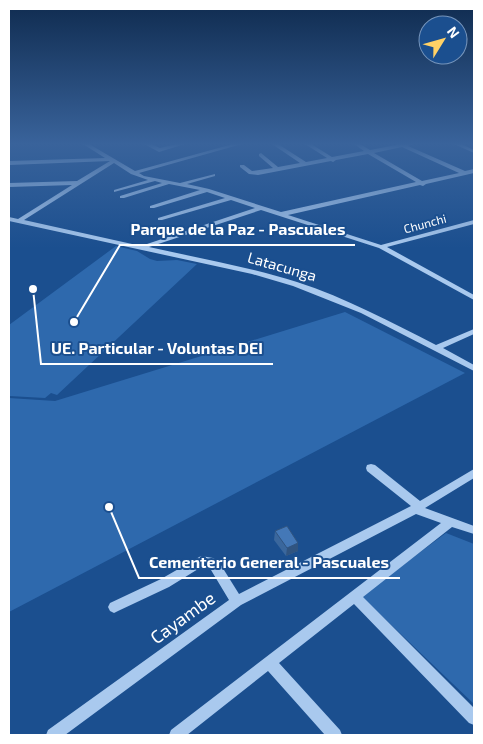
<svg xmlns="http://www.w3.org/2000/svg" width="483" height="744" viewBox="0 0 483 744" font-family="'Exo 2',sans-serif">
  <style>
    .green { fill: #2e69ad }
    .lines { fill: none; stroke-linecap: round; stroke-linejoin: round }
    .minor { fill: #a9c9ee; fill-rule: evenodd }
    .wall { fill: #3a679d }
    .shaded-wall { fill: #305480 }
    .building { fill: #4478b7; stroke: #305480 }
    .labels { text-anchor: middle; stroke-width: 4; stroke-linejoin: round; paint-order: stroke }
    .far-street-label { font-size: 12px; fill: #fff; stroke: #1b4f8f }
    .street-label { font-size: 15px; fill: #fff; stroke: #1b4f8f }
    .near-street-label { font-size: 18px; fill: #fff; stroke: #1b4f8f }
    .leader { fill: none; stroke: #fff; stroke-width: 2 }
    .callout-dot { fill: #fff; stroke: #1b4f8f; stroke-width: 2 }
    .callout-label { font-size: 16px; text-anchor: middle; font-weight: bold; fill: #fff; stroke: #1b4f8f; stroke-width: 4; stroke-linejoin: round; paint-order: stroke }
  </style>
  <rect width="100%" height="100%" fill="#1b4f8f"/>
  <path class="green" d="M116,246l21,5 13,8 7,2 20,-1 20,4 -140,131 -6,-2 -6,5 -36,-2v-71z
    M345,312l120,61 -456,239v-214l46,3z
    M446,533l28,11v160l-113,-108z"/>
  <g class="lines">
    <path class="minor" d="M83,144h6l46,27 98,-27h9l-103,29 5,3 36,7 35,-9v2l-28,8 22,5 72,23 135,-30 -48,-28 -32,6 -3,2 -2,-1 -73,14 -9,-1 -9,-7v-2h4l8,6 21,-3 -14,-12v-2l2,-1 17,14 22,-4 -28,-19h6l28,18 21,-4 -22,-14h6l21,13 32,-6 -10,-7h6l10,6 31,-6h12l-5,2 57,25 9,-2v4l-48,11 -3,2 -3,-1 -132,30 93,30 93,-25v4l-87,23 87,48v5l-95,-52 -118,-38 -112,37c49,11 100,20 148,35 49,16 94,40 139,63l38,-16v5l-31,14 31,17v6l-113,-58 -68,-27 -41,-12 -243,-53v-4l9,2 54,-34 -63,2v-4l68,-2 33,-20 -101,4v-4l96,-3zM402,147l57,26 -37,8 -48,-28zM114,163l17,11 17,6 -34,10v2l41,-11 7,2 -42,13v2h4l45,-14 31,6 -50,16v2h4l53,-16 18,6 -67,20v2h4l69,-20 24,8 -114,38 -117,-26z
      M144,144h7l9,4 16,-4h9l-26,8z
      M454,144h7l13,6v3z
      M371,464l4,1 45,36 54,-32v9l-49,30 49,18v8l-22,-7 -89,70 111,111v17l-5,-2 -115,-119 -75,59 61,67 2,5h-17l-57,-64 -81,64h-18l2,-5 270,-207 -25,-9 -175,91 -176,130h-19l2,-5 181,-130 -18,-30 -4,-4h-4l-34,21 -51,24 -4,2 -4,-2 -2,-4 2,-4 51,-24 40,-23 12,2 6,4 20,32 172,-88 -44,-35 -1,-3 1,-3z"/>
  </g>
  <path class="wall" d="M275,531l23,12v8l-12,5 -12,-16z"/>
  <path class="shaded-wall" d="M298,543v8l-12,5 1,-8z"/>
  <path class="building" d="M287,526l11,17 -11,5 -12,-17z"/>
  <linearGradient id="sky" x2="0" y2="1"><stop stop-color="#0f2b4f"/><stop offset="0.58" stop-color="#39639b"/><stop offset="1" stop-color="#39639b" stop-opacity="0"/></linearGradient>
  <rect width="483" height="248" fill="url(#sky)"/>
  <g class="labels">
    <g class="far-street-label">
      <text transform="translate(425 224) rotate(-15)" y="4">Chunchi</text>
    </g>
    <g class="street-label">
      <text transform="translate(282 267) rotate(16)" y="5">Latacunga</text>
    </g>
    <g class="near-street-label">
      <text transform="translate(183 618) rotate(-36)" y="6">Cayambe</text>
    </g>
  </g>
  <path class="leader" d="M74 322L120 245H355M33 289L41 364H273M109 507L139 578H400"/>
  <g class="callout-dot">
    <circle cx="74" cy="322" r="5"/>
    <circle cx="33" cy="289" r="5"/>
    <circle cx="109" cy="507" r="5"/>
  </g>
  <g class="callout-label">
    <text x="238" y="235">Parque de la Paz - Pascuales</text>
    <text x="157" y="354">UE. Particular - Voluntas DEI</text>
    <text x="269" y="568">Cementerio General - Pascuales</text>
  </g>
  <rect width="483" height="744" fill="none" stroke="#ffffff" stroke-width="20"/>
  <g transform="translate(443 40) rotate(53)"><circle r="24" fill="#1b4f8f" stroke="#7695bc"/>
  <path d="M0-4L9 19L0 12L-9 19Z" fill="#ffd166"/>
  <text y="-8" font-size="14" font-weight="bold" text-anchor="middle" fill="#ffffff">N</text>
  </g>
</svg>
